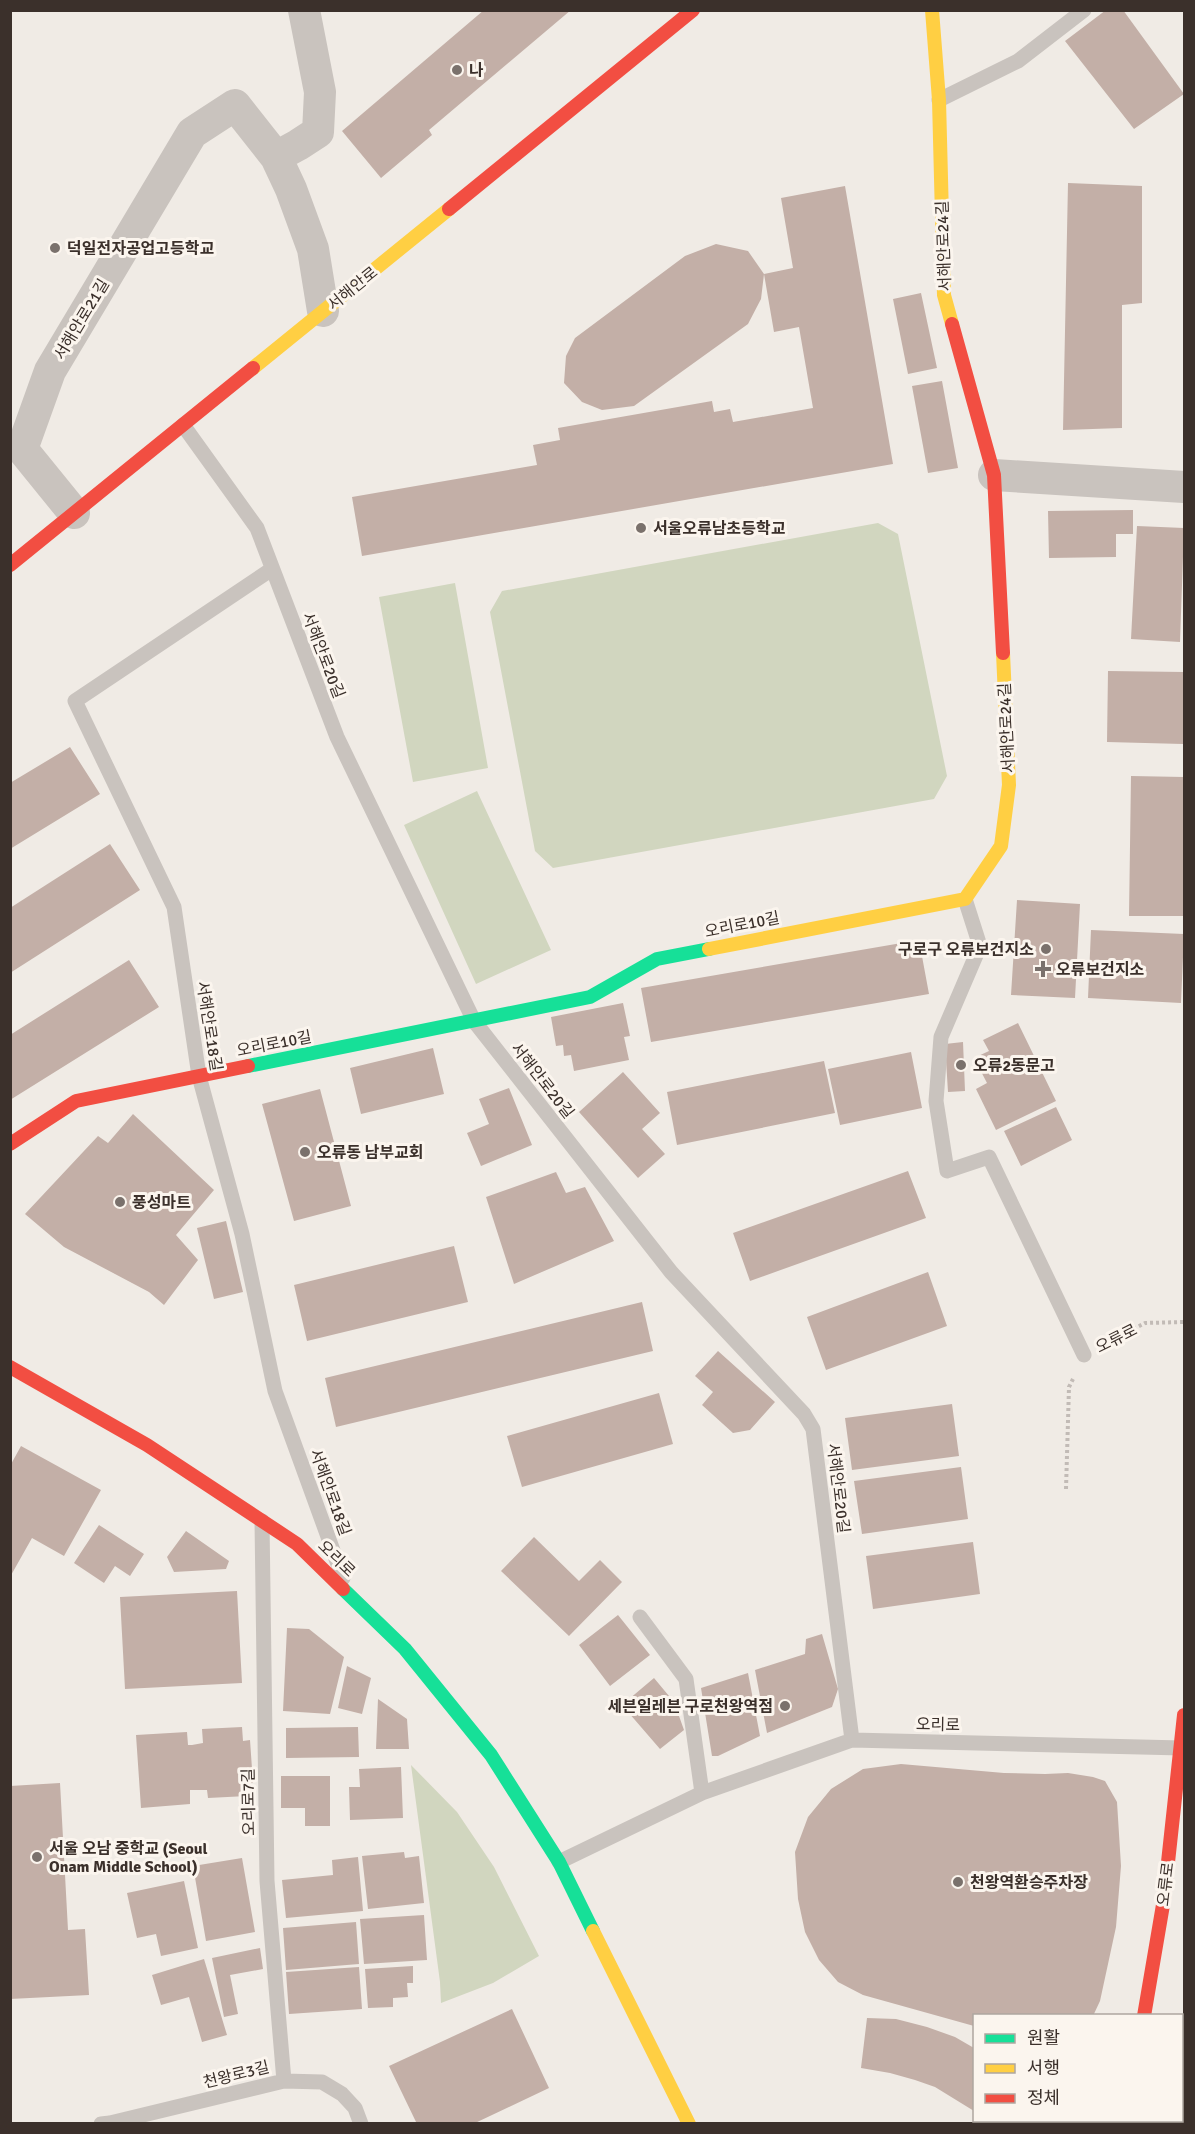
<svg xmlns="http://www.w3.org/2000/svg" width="1195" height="2134" viewBox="0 0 1195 2134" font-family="Signika,'Noto Sans KR',sans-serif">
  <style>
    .green { fill: #d1d6bf }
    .building { fill: #c3afa7 }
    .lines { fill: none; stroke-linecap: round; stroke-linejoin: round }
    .path { stroke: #c2bbb6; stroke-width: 4; stroke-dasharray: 3 3; stroke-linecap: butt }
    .lane { stroke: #c9c3be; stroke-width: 15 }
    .street { stroke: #c9c3be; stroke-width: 32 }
    .fast { stroke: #16e098; stroke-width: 14 }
    .slow { stroke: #ffcf43; stroke-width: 14 }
    .jam { stroke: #f24e42; stroke-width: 14 }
    .poi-dot { fill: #7a716c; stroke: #fbf5ee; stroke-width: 2 }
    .labels { text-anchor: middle; stroke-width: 6; stroke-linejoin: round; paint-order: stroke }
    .poi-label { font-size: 16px; font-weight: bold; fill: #3b302b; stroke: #fbf5ee; text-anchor: start }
    .street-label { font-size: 16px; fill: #3b302b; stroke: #fbf5ee }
  </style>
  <rect width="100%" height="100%" fill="#f0ebe5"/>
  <path class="green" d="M878,523l20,11 49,242 -13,23 -381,69 -18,-17 -45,-239 12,-21z
    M455,583l33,185 -75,14 -34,-185z
    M477,791l74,159 -75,34 -72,-159z
    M411,1765l46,47 37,55 45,89 -46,27 -52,20 -1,-21z"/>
  <path class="building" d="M484,10h87l-142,120 3,5 -51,43 -39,-47z
    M1106,10h17l61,84 -50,35 -69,-88z
    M1068,183l74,3v117l-20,2v123l-59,2z
    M845,186l48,278 -531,92 -10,-59 185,-32 -4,-20 27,-5 -2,-12 154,-27 2,11 16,-3 3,13 80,-14 -14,-81 -25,5 -10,-58 29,-6 -12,-70z
    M716,244l32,7 16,23 -3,25 -13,25 -114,82 -32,4 -20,-8 -18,-19 2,-27 9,-18 110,-82z
    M921,293l16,75 -29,6 -15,-75z
    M942,381l16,87 -30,5 -16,-87z
    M1133,510v24h-17v23l-67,1 -1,-47z
    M1137,526l47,2 -4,114 -49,-3z
    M1108,671l76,1 -1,72 -76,-2z
    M70,747l30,47 -90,55v-66z
    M1131,776l53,1 -1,139h-54z
    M110,844l30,46 -130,83v-65z
    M1017,900l63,4 -5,94 -64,-3z
    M1091,930l93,4 -3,69 -93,-5z
    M919,940l10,54 -278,48 -10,-54z
    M129,960l30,47 -149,93v-65z
    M623,1003l7,33 -6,1 5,23 -55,11 -3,-16 -7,1 -1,-11 -7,1 -5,-29z
    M1018,1023l38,78 -60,29 -20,-41 11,-6 -13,-25 15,-7 -6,-11z
    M963,1042l2,49 -17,1 -3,-48z
    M433,1048l11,46 -83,20 -11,-46z
    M911,1052l11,56 -82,17 -12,-56z
    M824,1061l11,52 -158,32 -10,-53z
    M623,1072l37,41 -18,16 23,25 -27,24 -59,-66z
    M509,1088l23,57 -51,21 -14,-33 22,-9 -10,-25z
    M320,1089l31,117 -57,15 -32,-117z
    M1056,1107l16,33 -51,26 -17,-35z
    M133,1114l81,76 -38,45 22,25 -34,45 -15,-13 -85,-45 -39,-33 73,-78 10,7z
    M908,1171l18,47 -176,63 -17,-48z
    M556,1172l10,21 19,-6 29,54 -100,43 -28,-87z
    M226,1221l17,71 -29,7 -17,-71z
    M454,1246l14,56 -161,39 -13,-56z
    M928,1272l19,54 -121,44 -19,-53z
    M642,1302l11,49 -317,76 -11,-49z
    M718,1351l57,51 -25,28 -17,3 -31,-28 11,-13 -18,-16z
    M659,1393l14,51 -151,43 -15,-51z
    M952,1404l7,52 -107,14 -7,-52z
    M21,1446l80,44 -37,66 -32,-18 -22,39v-111z
    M961,1467l7,52 -106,15 -8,-53z
    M99,1525l45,29 -14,22 -15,-10 -11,17 -30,-20z
    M186,1531l43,30 -3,8 -52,3 -7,-15z
    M534,1537l45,44 21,-21 22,22 -53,54 -68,-65z
    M973,1542l7,52 -107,15 -7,-53z
    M237,1591l5,92 -117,6 -5,-92z
    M618,1615l32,40 -40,31 -31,-41z
    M287,1628l22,1 35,28 -14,57 -47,-3z
    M822,1634l16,55 -6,18 -65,26 -12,-63 50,-16 1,-15z
    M347,1666l24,12 -9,36 -24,-6z
    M748,1673l12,63 -42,20h-6l-11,-68z
    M654,1678l20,24 10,28 -24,19 -38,-44z
    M378,1699l29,20 2,30h-33z
    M242,1727l1,14 7,-1 3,43h-7l1,13 -39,2 -1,-8h-17v14l-49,4 -5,-73 51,-3 1,13h4l11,-2 -1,-14z
    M358,1727l1,30 -73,1v-30z
    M901,1764l103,9 41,1 23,-1 25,4 12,4 12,21 4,64 -5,61 -16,74 -7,15h-119v10l-111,-31 -25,-13 -19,-22 -14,-28 -7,-33 -3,-47 13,-35 23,-28 32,-20z
    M401,1767l2,51 -53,2 -1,-33h11l-1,-18z
    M281,1776h49v50h-25v-18h-24z
    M60,1783l8,147 17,-1 4,66 -79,4v-213z
    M404,1852l1,6 14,-2 5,47 -56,6 -6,-53z
    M358,1857l5,54 -77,7 -4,-38 51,-5 -1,-15z
    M242,1858l13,74 -49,9 -13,-75z
    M184,1881l14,67 -37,8 -5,-22 -19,4 -10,-45z
    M424,1915l3,45 -63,4 -4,-45z
    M356,1922l3,42 -73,6 -3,-42z
    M260,1948l3,21 -33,6 8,39 -14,3 -12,-59z
    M204,1959l23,76 -25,7 -13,-45 -28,8 -9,-30z
    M413,1966v17h-6l1,14 -15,1v9l-25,1 -3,-39z
    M359,1967l3,42 -73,5 -3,-42z
    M512,2009l37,79 -76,36h-56l-28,-58z
    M867,2018l29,1 31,8 28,10 19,11v63l-39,-24 -20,-7 -25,-7 -29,-5z
    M986,2120h25l-3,4h-18z"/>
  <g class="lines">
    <path class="path" d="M1107,1343l38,-20 39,-1
      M1066,1489l3,-102 5,-10"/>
    <path class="lane" d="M939,100l79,-39 66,-51
      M183,425l74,103 80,209 137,284 197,251 133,142 9,15 39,311
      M272,569l-197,132 99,206 25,169 43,158 33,157 68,187
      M965,899l15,47 -39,91 -5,64 11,70 42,-14 95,198
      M262,1521l5,360 17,200
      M640,1617l46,62 16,114
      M559,1862l143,-69 150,-53 330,8
      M1182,2109l2,4
      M101,2124l9,-1 174,-42 38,1 20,12 13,14 6,16"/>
    <path class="street" d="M304,10l16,82 -2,40 -20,13 -22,12 15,32 22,60 10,62
      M994,475l190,12
      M74,513l-52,-64 28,-78 142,-238 43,-28 41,52"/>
    <path class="fast" d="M248,1066l342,-69 67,-38 52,-10
      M343,1589l62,60 86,106 68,107 34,69
      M1109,2124l3,-4"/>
    <path class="slow" d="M932,10l7,90 5,195 8,29
      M253,368l196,-159
      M709,949l256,-50 36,-53 8,-61 -6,-132
      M593,1931l96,193"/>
    <path class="jam" d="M449,209l244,-199
      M952,324l42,151 9,178
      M10,565l243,-197
      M10,1144l66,-43 172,-35
      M10,1367l137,78 150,99 46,45
      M1144,2016l20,-117 20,-184"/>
  </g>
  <g class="poi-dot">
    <circle cx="457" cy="70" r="6"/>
    <circle cx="55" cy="248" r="6"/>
    <circle cx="641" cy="528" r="6"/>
    <circle cx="1046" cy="949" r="6"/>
    <path d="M1040 960h6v6h6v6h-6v6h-6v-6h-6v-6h6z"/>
    <circle cx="961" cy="1065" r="6"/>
    <circle cx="305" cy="1152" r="6"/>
    <circle cx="120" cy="1202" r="6"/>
    <circle cx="785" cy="1706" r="6"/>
    <circle cx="37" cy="1857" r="6"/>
    <circle cx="958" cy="1882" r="6"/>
  </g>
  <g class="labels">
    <g class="poi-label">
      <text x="469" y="76">나</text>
      <text x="67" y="254">덕일전자공업고등학교</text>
      <text x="653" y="534">서울오류남초등학교</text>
      <text x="1034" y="955" text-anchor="end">구로구 오류보건지소</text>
      <text x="1056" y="975">오류보건지소</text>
      <text x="973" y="1071">오류2동문고</text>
      <text x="317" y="1158">오류동 남부교회</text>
      <text x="132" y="1208">풍성마트</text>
      <text x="773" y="1712" text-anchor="end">세븐일레븐 구로천왕역점</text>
      <text x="49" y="1854">서울 오남 중학교 (Seoul<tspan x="49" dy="18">Onam Middle School)</tspan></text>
      <text x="970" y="1888">천왕역환승주차장</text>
    </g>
    <g class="street-label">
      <text transform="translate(943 246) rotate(-92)" y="6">서해안로24길</text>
      <text transform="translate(352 288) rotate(-39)" y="6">서해안로</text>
      <text transform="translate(81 319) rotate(-59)" y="6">서해안로21길</text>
      <text transform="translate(324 655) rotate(69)" y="6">서해안로20길</text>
      <text transform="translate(1006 728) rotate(-93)" y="6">서해안로24길</text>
      <text transform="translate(742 924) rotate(-11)" y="6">오리로10길</text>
      <text transform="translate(210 1026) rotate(81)" y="6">서해안로18길</text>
      <text transform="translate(274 1043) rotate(-11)" y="6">오리로10길</text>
      <text transform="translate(543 1080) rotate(52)" y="6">서해안로20길</text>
      <text transform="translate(1116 1338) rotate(-27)" y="6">오류로</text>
      <text transform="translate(839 1488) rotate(83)" y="6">서해안로20길</text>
      <text transform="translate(331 1492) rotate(70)" y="6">서해안로18길</text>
      <text transform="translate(337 1558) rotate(44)" y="6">오리로</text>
      <text transform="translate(938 1724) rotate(1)" y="6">오리로</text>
      <text transform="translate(248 1802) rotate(-91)" y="6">오리로7길</text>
      <text transform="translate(1165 1884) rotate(-83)" y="6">오류로</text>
      <text transform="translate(236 2074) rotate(-14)" y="6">천왕로3길</text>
    </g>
  </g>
  <rect width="1195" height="2134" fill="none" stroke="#3b302b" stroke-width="24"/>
  <rect x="973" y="2014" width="210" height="108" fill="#fbf5ee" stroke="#aea6a0" stroke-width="1.5"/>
  <rect x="985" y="2034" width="30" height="9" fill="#16e098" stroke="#aea6a0" stroke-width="1.5"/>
  <text x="1027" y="2044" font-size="18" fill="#3b302b">원활</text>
  <rect x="985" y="2064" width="30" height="9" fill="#ffcf43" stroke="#aea6a0" stroke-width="1.5"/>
  <text x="1027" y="2074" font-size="18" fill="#3b302b">서행</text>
  <rect x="985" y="2094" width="30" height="9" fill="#f24e42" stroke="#aea6a0" stroke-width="1.5"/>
  <text x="1027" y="2104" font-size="18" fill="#3b302b">정체</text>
</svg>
